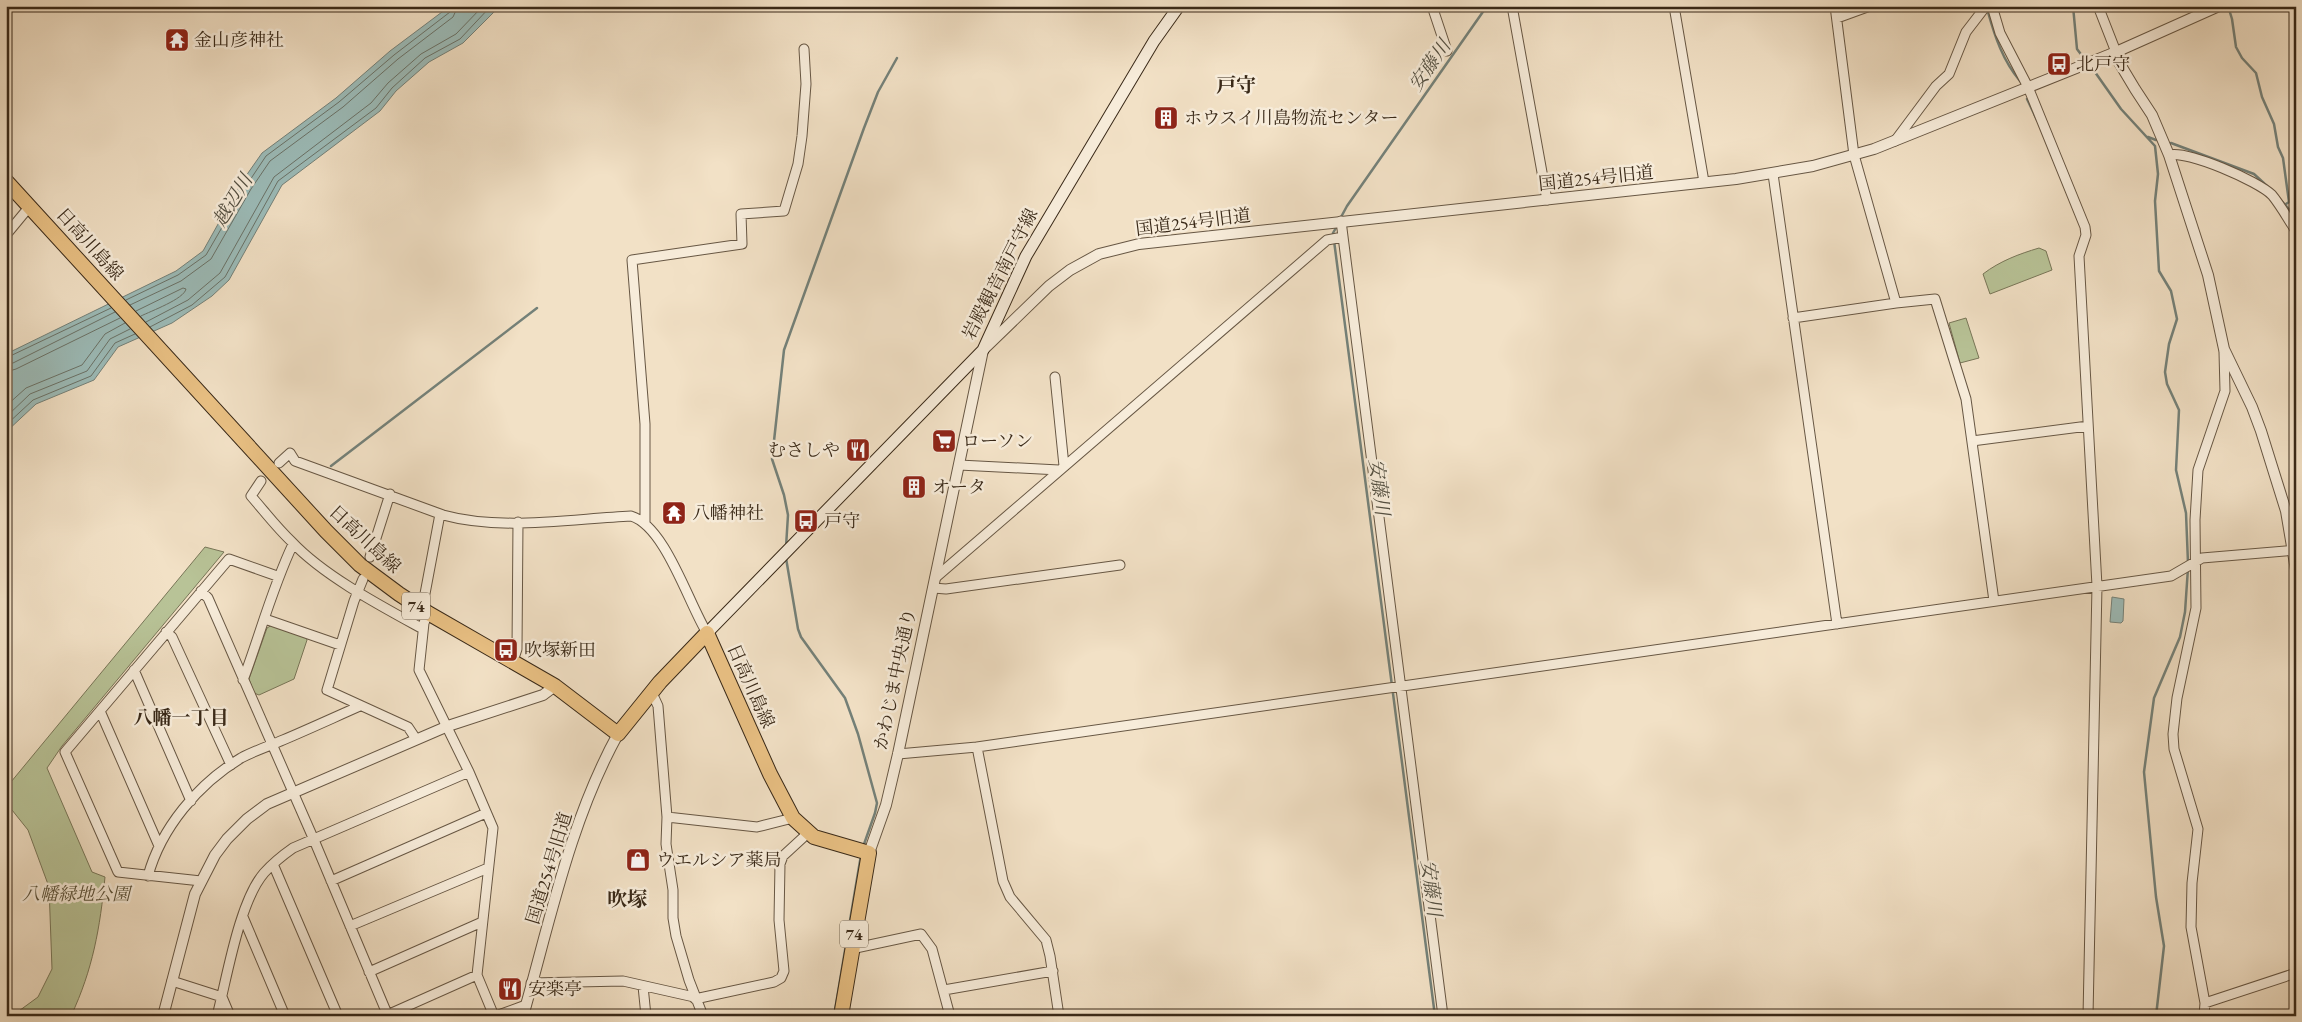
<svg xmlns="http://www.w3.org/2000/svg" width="2302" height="1022" viewBox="0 0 2302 1022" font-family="'EB Garamond','Noto Serif JP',serif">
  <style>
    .green { fill: #b8c397; stroke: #787658 }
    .water { fill: #9cbcb9; stroke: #748179 }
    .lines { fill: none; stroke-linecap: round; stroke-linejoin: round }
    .shore { stroke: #6a7268; stroke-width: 1 }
    .stream { stroke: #748179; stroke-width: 2.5 }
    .minor-casing { stroke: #675744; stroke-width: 11 }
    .tertiary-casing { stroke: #675744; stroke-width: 12 }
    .secondary-casing { stroke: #392918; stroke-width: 13 }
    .primary-casing { stroke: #392918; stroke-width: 16 }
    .minor { stroke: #f7ecda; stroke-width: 9 }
    .tertiary { stroke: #f7ecda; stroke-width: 10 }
    .secondary { stroke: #f7ecda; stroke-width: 11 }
    .primary { stroke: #e9c083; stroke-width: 14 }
    .labels { text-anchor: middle; stroke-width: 5; stroke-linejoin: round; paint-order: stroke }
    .shield { fill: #f7ecda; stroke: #726452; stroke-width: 1 }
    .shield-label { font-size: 16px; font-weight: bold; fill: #392918 }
    .poi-label { font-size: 18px; fill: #392918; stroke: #f7ecda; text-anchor: start }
    .street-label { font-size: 18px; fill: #392918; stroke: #f7ecda }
    .park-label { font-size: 18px; font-style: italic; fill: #595038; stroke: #f7ecda }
    .water-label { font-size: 19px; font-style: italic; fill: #524e40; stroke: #f7ecda }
    .neighbourhood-label { font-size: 19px; font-weight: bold; fill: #392918; stroke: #f7ecda }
    .quarter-label { font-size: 20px; font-weight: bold; fill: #392918; stroke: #f7ecda }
  </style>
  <rect width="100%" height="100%" fill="#f2e1c6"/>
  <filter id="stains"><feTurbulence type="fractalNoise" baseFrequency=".004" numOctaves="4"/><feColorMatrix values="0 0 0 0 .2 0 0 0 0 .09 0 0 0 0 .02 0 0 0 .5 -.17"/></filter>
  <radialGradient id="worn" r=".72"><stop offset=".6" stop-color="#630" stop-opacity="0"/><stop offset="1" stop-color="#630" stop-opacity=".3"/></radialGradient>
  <path class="green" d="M2039,248l7,3 6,19 -62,24 -7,-20c17,-13 36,-20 56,-26z
    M1966,318l13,40 -19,5 -11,-40z
    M205,547l19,5 -162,194 -15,22 45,104 13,5c-5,51 -12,92 -34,139h-59l26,-19 14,-28 -3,-82 -21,-57 -16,-20 -6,6v-28z
    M272,625l34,12 1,3 -13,39 -35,16 -5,-2 -5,-14 18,-51z"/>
  <path class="water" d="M450,6h50l-37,37 -34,19 -33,29 -16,20 -98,74 -53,95 -17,16 -40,27 -54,24 -24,33 -58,24 -30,28v-78l170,-83 27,-20 38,-68 21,-30 74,-55 54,-47z
    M2112,597l12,2 -1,22 -2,2 -11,-1z"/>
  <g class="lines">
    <path class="shore" d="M126,300l52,-25 28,-20 40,-69 20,-30 73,-54 55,-47 56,-43 2,-6
      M130,305l51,-24 30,-22 40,-70 19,-28 73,-54 55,-48 55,-42 5,-11
      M136,311l47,-23 3,1c-2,10 -35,22 -45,27
      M146,322l42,-22 32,-27 54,-96 97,-74 17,-20 33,-29 35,-20 27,-28
      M150,327l42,-22 33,-28 53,-96 98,-73 16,-20 33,-30 35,-19 31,-33
      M6,358l105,-50
      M6,364l7,-1 102,-51
      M6,372l10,-3 104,-51
      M6,406l20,-18 56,-23 23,-31 20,-11
      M6,417l24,-23 57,-23 23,-32 20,-10
      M6,425l27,-25 58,-24 24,-33 20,-9"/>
    <path class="stream" d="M2073,6l4,43 9,12
      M2228,6l4,13 4,28 6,11 14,15 6,24 12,27 4,23 5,11 6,44 -3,2
      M1988,12c7,25 15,49 32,69
      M2090,65l31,44 34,37 3,28 -3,27 4,70 12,20 6,28 -8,25 -4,28 2,12 12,26 -3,60 10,43 2,50
      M2027,99l10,21
      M2148,137l8,3
      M2171,143l83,31 13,12
      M2278,197l18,20
      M1340,219l7,-13 140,-200
      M1337,226l-4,7 102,783
      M331,466l206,-158
      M786,547l2,-32 -4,-20 -12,-36 12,-109 80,-222 14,-36 19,-34
      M786,558l12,71 3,8 44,61 13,36 19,69 -2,10 -12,34
      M834,1016l27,-161
      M2156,1016l8,-70 -8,-49 -12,-125 10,-74 26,-61 5,-25 3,-44"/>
    <defs>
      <path id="minor" d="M1432,6l15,45
        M1512,6l35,194
        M1674,6l30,176
        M1835,6l19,149 42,148 39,-4 31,100 28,202
        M1992,6l8,27 28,54 57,140 1,8 -7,21 18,330 -9,430
        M2098,6l18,46
        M1837,18l33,-12
        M1895,141l41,-55 13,-12 17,-42 20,-26
        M2169,155c18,-5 89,26 103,40 9,11 16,24 24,36
        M1773,174l64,450
        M1341,221l102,795
        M6,235l24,-29
        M1793,318l103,-15
        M1055,377l9,89
        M1972,441l116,-15
        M279,463l11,-10 5,8 148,54c58,16 127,4 188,1 34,10 57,86 76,117
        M959,465l100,5
        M261,481l-10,15c14,16 26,32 41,46 32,34 89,64 131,87
        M645,523v-99l-13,-164 110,-16 -1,-30 43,-3 14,-47 4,-28 4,-52 -2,-35
        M370,557l20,-63
        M935,578l392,-338 16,-3
        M363,579l-9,22 -27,89 81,37 8,12
        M933,588l13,1 174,-24
        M201,591l7,7 106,242 74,176
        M424,599l16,-85
        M428,613l-4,10 -5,47 50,102 24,56 -16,147 17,41
        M265,619l75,26
        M166,632l6,5 59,128
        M513,661l4,-12 1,-127
        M134,670l57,131
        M243,680c17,-45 29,-92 50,-136
        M652,693l6,13 9,111 -1,27 7,46v28l3,18 13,44 14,36
        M100,711l59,135
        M977,747l26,134 7,16 36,43 4,16 9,60
        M898,754l79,-7 1194,-171 31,-18 94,-8
        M667,817l90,10 36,-9
        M273,864l65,152
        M148,876c13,-48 50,-92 93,-118 13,-7 28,-12 42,-18 26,-11 52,-23 77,-34
        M201,881l-83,-9 -53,-120 164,-193 48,17
        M331,881l155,-68
        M243,917l42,99
        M350,926l138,-58
        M851,949l70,-15 11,15 18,67
        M369,972l113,-50
        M172,981l50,16 8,19
        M531,983l92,-2 71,16
        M643,986l3,30
        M944,990l109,-19
        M695,999l79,-17 7,-4 3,-7 -5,-51 1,-56 3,-8 25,-23
        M2205,1003l91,-30
        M387,1015l90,-40
        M217,1016c10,-38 22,-114 47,-143 9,-10 19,-18 29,-25l176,-76
        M496,1016l30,-11
        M2204,1016l1,-13 -14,-76 1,-44 6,-54 -24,-80 -1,-15 4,-36 19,-90 -1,-88 3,-50 27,-79 -1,-39"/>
      <path id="tertiary" d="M2116,52l1,7 18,30 17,26 17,40 39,120 16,74 28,58 9,24 25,80 10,59
        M869,853l17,-48 12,-51 85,-404 66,-64 21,-16 29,-16 40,-10 597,-65 77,-13 61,-17 242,-97 103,-46
        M163,1016l32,-122 20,-39 12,-16 20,-20 20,-15 181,-78 95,-31 12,-9
        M523,1016c27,-95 47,-195 95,-282"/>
      <path id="secondary" d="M707,633l276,-283 43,-94 128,-215 25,-35"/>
      <path id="primary" d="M6,181l320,350 34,34 39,29 29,19 127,73 63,48 42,-52 47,-49 63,141 23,44 21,19 55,16 -28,163"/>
    </defs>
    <use href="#minor" class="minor-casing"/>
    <use href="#tertiary" class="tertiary-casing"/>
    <use href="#secondary" class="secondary-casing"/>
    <use href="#primary" class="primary-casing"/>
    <use href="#minor" class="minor"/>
    <use href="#tertiary" class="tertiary"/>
    <use href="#secondary" class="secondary"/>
    <use href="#primary" class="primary"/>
  </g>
  <defs>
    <symbol id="temple-square" viewBox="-11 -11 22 22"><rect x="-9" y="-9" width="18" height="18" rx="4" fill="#8f2418" stroke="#f7ecda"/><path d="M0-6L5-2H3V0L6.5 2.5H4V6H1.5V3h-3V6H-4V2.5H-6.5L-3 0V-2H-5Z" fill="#fff"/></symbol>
    <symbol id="bus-square" viewBox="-11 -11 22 22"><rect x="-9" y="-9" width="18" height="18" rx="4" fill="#8f2418" stroke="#f7ecda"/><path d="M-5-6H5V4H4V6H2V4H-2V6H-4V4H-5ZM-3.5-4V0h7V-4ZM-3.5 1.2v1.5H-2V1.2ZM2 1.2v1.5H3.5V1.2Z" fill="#fff"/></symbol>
    <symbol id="building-square" viewBox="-11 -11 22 22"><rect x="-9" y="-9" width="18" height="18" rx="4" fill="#8f2418" stroke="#f7ecda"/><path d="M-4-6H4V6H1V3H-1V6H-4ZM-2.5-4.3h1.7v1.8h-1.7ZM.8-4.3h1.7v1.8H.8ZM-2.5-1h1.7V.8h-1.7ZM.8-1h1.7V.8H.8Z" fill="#fff"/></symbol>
    <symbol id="supermarket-square" viewBox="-11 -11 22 22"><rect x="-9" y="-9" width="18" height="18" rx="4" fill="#8f2418" stroke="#f7ecda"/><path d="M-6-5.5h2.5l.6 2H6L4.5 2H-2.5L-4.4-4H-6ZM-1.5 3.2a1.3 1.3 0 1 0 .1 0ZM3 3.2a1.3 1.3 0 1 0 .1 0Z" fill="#fff"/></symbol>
    <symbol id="restaurant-square" viewBox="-11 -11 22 22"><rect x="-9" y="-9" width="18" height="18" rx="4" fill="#8f2418" stroke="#f7ecda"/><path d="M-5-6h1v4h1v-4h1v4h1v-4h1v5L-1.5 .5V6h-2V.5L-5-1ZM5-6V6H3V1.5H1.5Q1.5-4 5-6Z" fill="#fff"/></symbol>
    <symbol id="shop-square" viewBox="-11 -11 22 22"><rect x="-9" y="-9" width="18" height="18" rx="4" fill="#8f2418" stroke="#f7ecda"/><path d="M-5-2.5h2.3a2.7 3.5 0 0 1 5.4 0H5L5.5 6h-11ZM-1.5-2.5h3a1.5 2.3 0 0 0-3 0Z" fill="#fff"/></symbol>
  </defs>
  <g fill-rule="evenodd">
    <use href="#temple-square" x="163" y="26" width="28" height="28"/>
    <use href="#bus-square" x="2045" y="50" width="28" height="28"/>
    <use href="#building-square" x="1152" y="104" width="28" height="28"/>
    <use href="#supermarket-square" x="930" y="427" width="28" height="28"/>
    <use href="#restaurant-square" x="844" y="436" width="28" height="28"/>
    <use href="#building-square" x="900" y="473" width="28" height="28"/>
    <use href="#temple-square" x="660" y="499" width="28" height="28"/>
    <use href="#bus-square" x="792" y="507" width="28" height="28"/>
    <use href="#bus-square" x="492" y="636" width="28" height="28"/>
    <use href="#shop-square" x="624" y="846" width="28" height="28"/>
    <use href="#restaurant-square" x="496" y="975" width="28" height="28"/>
  </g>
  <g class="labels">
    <g class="shield">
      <rect x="402" y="592.5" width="28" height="27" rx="4"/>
      <rect x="840" y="920.5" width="28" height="27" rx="4"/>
    </g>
    <g class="shield-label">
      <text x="416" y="612">74</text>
      <text x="854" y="940">74</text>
    </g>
    <g class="poi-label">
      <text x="194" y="46">金山彦神社</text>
      <text x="2076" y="70">北戸守</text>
      <text x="1184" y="124">ホウスイ川島物流センター</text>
      <text x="962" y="447">ローソン</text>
      <text x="840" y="456" text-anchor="end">むさしや</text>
      <text x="932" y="493">オータ</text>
      <text x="692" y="519">八幡神社</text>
      <text x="824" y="527">戸守</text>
      <text x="524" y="656">吹塚新田</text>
      <text x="656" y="866">ウエルシア薬局</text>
      <text x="528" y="995">安楽亭</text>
    </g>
    <g class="street-label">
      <text transform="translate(1596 178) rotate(-6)" y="6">国道254号旧道</text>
      <text transform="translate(1193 222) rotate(-7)" y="6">国道254号旧道</text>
      <text transform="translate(90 244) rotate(48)" y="6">日高川島線</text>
      <text transform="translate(1000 274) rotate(-63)" y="6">岩殿観音南戸守線</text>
      <text transform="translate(365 539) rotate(43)" y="6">日高川島線</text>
      <text transform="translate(895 679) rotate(-78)" y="6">かわじま中央通り</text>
      <text transform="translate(751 686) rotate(66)" y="6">日高川島線</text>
      <text transform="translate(549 868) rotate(-73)" y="6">国道254号旧道</text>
    </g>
    <g class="park-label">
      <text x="76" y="900">八幡緑地公園</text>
    </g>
    <g class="water-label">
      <text transform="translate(1429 65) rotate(-55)" y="7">安藤川</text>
      <text transform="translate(232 200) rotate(-59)" y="7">越辺川</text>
      <text transform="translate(1380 487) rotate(83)" y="7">安藤川</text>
      <text transform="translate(1432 888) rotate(83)" y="7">安藤川</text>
    </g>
    <g class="neighbourhood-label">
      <text x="181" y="724">八幡一丁目</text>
    </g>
    <g class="quarter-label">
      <text x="1236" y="92">戸守</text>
      <text x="627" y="906">吹塚</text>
    </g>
  </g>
  <rect width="2302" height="1022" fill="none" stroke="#f2e1c6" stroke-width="25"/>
  <rect x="8" y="8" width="2287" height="1007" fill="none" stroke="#392918" stroke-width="2.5"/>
  <rect x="12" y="12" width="2277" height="997" fill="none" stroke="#392918"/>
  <rect width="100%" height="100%" filter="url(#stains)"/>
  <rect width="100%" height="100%" fill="url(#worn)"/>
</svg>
